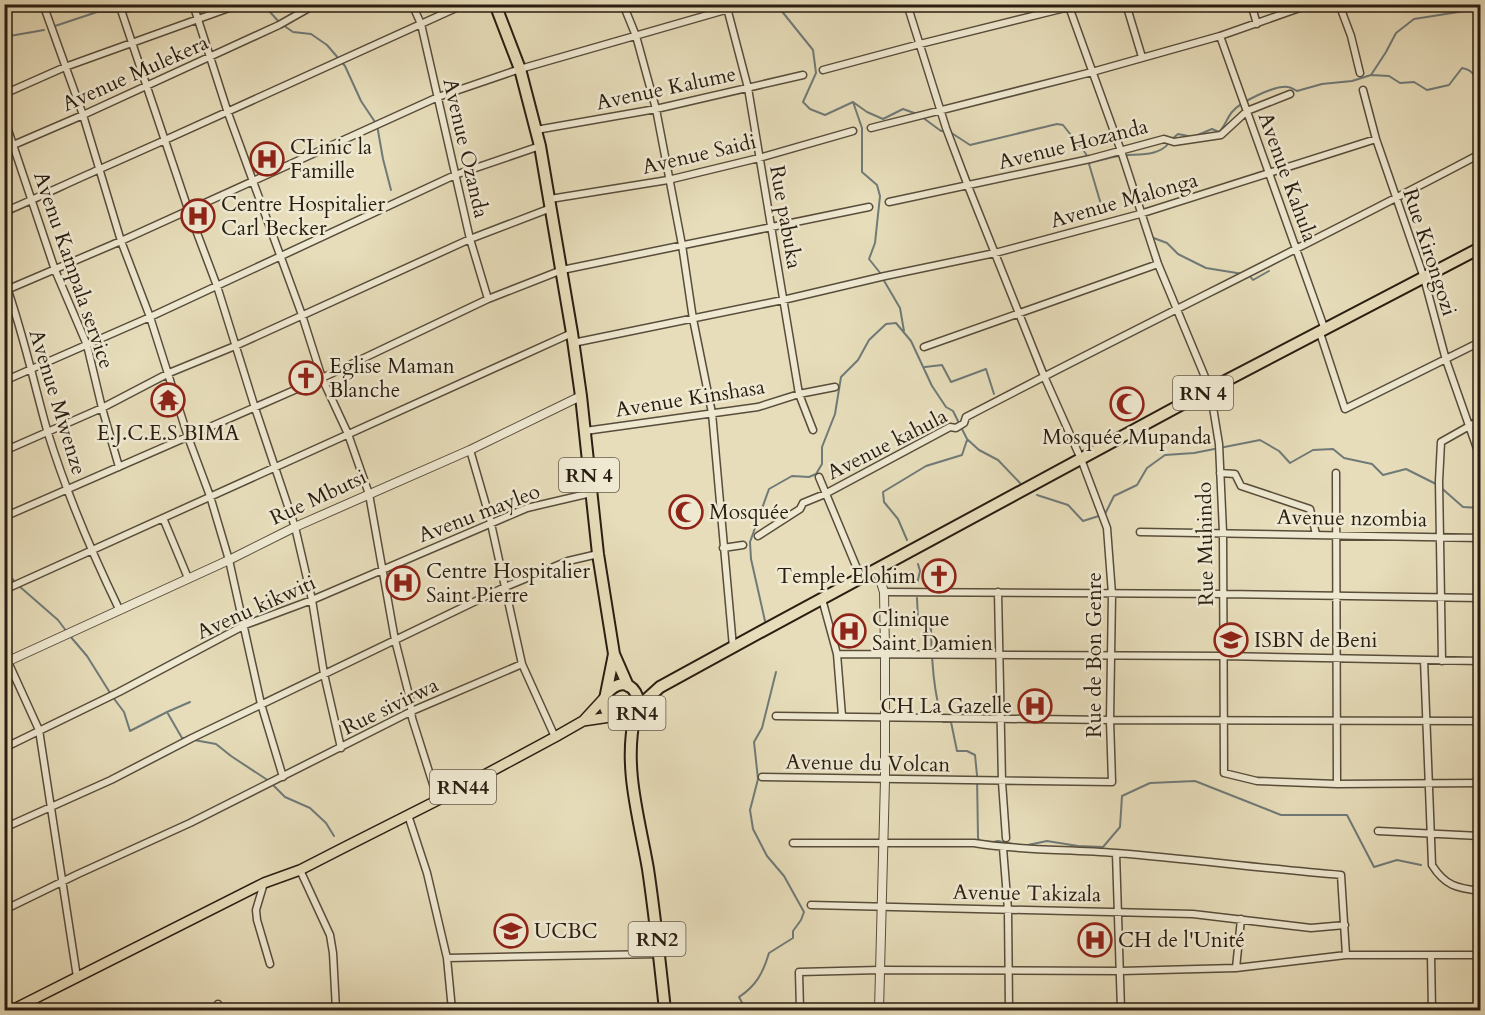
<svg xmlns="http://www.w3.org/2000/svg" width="1485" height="1015" viewBox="0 0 1485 1015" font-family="Cardo,serif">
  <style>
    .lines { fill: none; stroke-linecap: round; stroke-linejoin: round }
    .stream { stroke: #6f7a78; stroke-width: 2 }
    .minor-casing { stroke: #584d3b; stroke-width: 9 }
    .tertiary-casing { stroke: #584d3b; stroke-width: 10 }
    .primary-casing { stroke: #291d11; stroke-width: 12 }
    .trunk-casing { stroke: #291d11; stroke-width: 14 }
    .minor { stroke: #efe9d2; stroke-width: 6 }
    .tertiary { stroke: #efe9d2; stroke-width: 8 }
    .primary { stroke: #e7ddba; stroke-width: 9 }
    .trunk { stroke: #e7ddba; stroke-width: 10 }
    .labels { text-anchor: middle; stroke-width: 5; stroke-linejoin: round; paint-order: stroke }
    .shield { fill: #efe9d2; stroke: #645a4b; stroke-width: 1.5 }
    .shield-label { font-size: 20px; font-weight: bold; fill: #291d11 }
    .street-label { font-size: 21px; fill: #291d11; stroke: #efe9d2 }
    .poi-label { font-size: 21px; fill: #291d11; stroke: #efe9d2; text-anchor: start }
  </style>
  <rect width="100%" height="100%" fill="#e7ddba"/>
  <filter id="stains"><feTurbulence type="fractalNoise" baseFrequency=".00333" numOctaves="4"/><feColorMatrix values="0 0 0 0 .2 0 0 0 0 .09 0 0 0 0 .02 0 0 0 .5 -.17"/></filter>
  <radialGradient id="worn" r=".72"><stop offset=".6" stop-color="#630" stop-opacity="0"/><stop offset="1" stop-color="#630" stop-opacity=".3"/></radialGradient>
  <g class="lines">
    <path class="stream" d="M226,4h2
      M247,4l22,7 11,12 13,9 18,2 16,11 18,21 16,35 16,24 6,34 8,31
      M776,4l37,46 3,23 -13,29 7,7 15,6 28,-13 9,26v44l15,13 3,11 -5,47 -6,16 12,15
      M127,12l27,-8
      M55,26l42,-14h22
      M4,37l40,-7
      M1371,75l18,1 11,7 14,-1 13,8 22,-5 13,-17c14,2 16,14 18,26
      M853,102l14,10 16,7 20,-10 14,5
      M922,117l19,14h4
      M950,132l20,13 87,-21 6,1 23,29 17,57
      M1172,139l6,-5 15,3 19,-8 7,3c6,-6 8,-14 13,-20 8,-10 43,-27 56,-25 2,0 7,3 9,4l25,-7 30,-3 19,-6 15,-23 10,-19 18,-14 57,-9 8,-6
      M1089,163c9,-2 19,-5 29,-7 17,-3 39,2 51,-13
      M1151,237l16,6 11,11 28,14 37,6
      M1249,275l4,5 16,-9
      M883,279l17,29 4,23
      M925,367l17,-2 9,17 35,-13 8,25
      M1037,495l31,10 15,16 22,-7 9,-18 23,-11 10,-17 18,-13 29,-2 66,-13 19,11 11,12 23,-13 20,-1 11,9 28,6 11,11 23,-6 32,16 25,22 17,1
      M907,540l-9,-21 -14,-17 -1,-10 43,-26 36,-11 5,-15
      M4,568l11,14
      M917,584l3,-13 -2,-7
      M19,586l39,34 9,12
      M917,598l1,22 13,9c0,27 3,67 12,93h8l6,29h10l8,4 2,20 1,63 2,3
      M765,621l-14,-62 -1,-17 19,-53 23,-13 17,1 7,-3 6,-10v-17l13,-33 6,-37 17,-17 11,-20 17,-16 10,-1 15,18 21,45 14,21 7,4 14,28 12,11 19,10 22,23
      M70,636l17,20 25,40 12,16 6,19 37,-19 23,-10
      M167,712l15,26h4
      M194,740l22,4 15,12 38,25 16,16 25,11 16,15 8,13
      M988,843l10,-2 25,5 24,-5 31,5 25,1 17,-20 2,-31 28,-13 45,-2 86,34h66l27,52 23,-7 24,5
      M746,1010l-7,-13c17,-11 24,-24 30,-44l24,-15v-7l8,-11 3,-8 -20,-36 -17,-20 -14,-27 -3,-19 8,-31 -4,-37 8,-14 14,-56"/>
    <defs>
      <path id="minor" d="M43,4l40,111 38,126 29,76 38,120 22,59 19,64 32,144 22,73
        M119,4l69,205 29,77 38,122 40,119 17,73 12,74 17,74
        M193,4l35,109 74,202 20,63 26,56 21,60 26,146 15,59 2,19 26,82
        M412,4l9,20 49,215 18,60
        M623,4l13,32 20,73 26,136 11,74 19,94 21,234
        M726,4l22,84 51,306 14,36
        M1068,4l53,147 37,113 52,125 9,55 4,88 1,241 33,8 80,3 143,-1
        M1126,4l16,53
        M1251,4l6,20
        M1339,4l12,32 9,37
        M1220,36l105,294
        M823,70l97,-26 149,-37
        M1363,90l13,49 48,139 22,82 34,97
        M4,94l61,-27 175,-63
        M4,118l51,152 32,75 15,63 17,59
        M871,128l221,-56 128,-36 91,-32
        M536,130l120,-21 147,-34
        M4,149l79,-34 196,-90 37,-21
        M550,199l118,-19 91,-22 94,-27
        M889,202l201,-43 74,-20 10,3 47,-7 26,-24 43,-17
        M4,212c33,-14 64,-29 96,-43 122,-54 243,-110 365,-165
        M4,279c18,49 29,101 43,151 19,62 44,121 72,179
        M4,291l117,-50 317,-144 82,-28 226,-65
        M1320,333l25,76 135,-67
        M573,343l210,-43 102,-24 110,-23 145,-39 236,-75
        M924,347l234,-83
        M4,381l146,-64 305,-142 85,-29
        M585,431l173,-24 41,-13 36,-7
        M470,450l20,69 32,145 33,73
        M4,451l98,-43 67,-35 66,-27 235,-107 81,-31
        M1220,473l15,1 6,12 69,23 6,25
        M1336,473l1,311
        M819,477l42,101
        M4,517l318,-139 166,-79 74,-29 307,-63
        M163,518l25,60
        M1140,532l340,6
        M758,536l42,-27 3,-6 22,-9 125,-67 6,1 8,-5 2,-6c170,-89 344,-173 514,-263
        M723,548l20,-3
        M4,590l568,-257
        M884,592l340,2 256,4
        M998,592l4,190 4,56
        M822,599l15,55 5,62
        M4,653l35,77 38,247
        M837,654l386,2 257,5
        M1424,660l8,205c13,21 25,23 48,26
        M1442,661l-3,-180 2,-39 39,-22
        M776,716l334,4 370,1
        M4,748l115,-56 126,-67 67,-25 215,-92 64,-15
        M762,777l350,5 -2,-62 2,-126 -5,-66 -26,-69 -37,-83 -76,-190 -22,-58 -39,-124
        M408,815l19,58 20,85 5,52
        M4,828l107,-48 81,-42 313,-151 63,-26 30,-7
        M1378,831l102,5
        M793,843h181c47,8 95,6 142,10 75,6 150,16 225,22l5,80
        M1003,848l5,62 1,100
        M1116,853l5,157
        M300,870l30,65 3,18 3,57
        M264,883l-8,27 1,10 13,44
        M811,905l382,9 118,14 34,-3
        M4,910l74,-36 112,-51 222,-112 110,-47
        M1431,955l1,55
        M447,958l211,-4
        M1236,968l5,-49
        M218,1010v-6
        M800,1010l-1,-38 81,-2 241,1 115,-3 110,-13h134"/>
      <path id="tertiary" d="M877,570l7,22 1,61v127l-6,230
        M4,663l225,-103 66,-33 175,-77 111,-54"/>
      <path id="primary" d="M583,721l27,-4
        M12,1010l252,-127 36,-13 41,-21 97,-49 117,-63 28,-16 22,-24"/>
      <path id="trunk" d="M495,4l25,65 20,77 32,187 9,63 17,158 16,100 14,32
        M607,693c29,-32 48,34 12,27 -9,-1 -13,-8 -15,-16l10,-50
        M639,706l21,-19 106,-58 444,-240 270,-141
        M635,715c-12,52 4,102 13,154 7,47 12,94 17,141"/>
    </defs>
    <use href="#minor" class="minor-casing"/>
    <use href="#tertiary" class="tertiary-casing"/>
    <use href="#primary" class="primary-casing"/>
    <use href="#trunk" class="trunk-casing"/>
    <use href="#minor" class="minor"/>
    <use href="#tertiary" class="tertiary"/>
    <use href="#primary" class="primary"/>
    <use href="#trunk" class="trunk"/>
  </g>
  <defs>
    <symbol id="hospital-ring" viewBox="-11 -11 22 22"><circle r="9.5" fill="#efe9d2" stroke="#8f2418" stroke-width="1.5"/><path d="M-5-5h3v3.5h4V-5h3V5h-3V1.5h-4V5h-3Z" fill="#8f2418"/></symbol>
    <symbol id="church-ring" viewBox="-11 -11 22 22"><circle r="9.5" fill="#efe9d2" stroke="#8f2418" stroke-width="1.5"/><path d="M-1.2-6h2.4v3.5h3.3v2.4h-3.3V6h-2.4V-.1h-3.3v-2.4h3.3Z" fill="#8f2418"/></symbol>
    <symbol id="temple-ring" viewBox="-11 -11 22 22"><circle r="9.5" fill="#efe9d2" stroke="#8f2418" stroke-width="1.5"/><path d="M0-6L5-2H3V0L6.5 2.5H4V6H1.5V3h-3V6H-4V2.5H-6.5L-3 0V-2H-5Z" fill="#8f2418"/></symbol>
    <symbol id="mosque-ring" viewBox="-11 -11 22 22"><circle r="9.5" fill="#efe9d2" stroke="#8f2418" stroke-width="1.5"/><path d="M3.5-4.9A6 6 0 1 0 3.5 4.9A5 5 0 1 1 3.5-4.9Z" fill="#8f2418"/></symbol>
    <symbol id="university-ring" viewBox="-11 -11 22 22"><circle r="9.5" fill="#efe9d2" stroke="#8f2418" stroke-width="1.5"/><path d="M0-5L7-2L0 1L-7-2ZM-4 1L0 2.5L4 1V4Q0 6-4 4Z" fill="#8f2418"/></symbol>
  </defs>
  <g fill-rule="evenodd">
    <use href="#hospital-ring" x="248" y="140" width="38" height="38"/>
    <use href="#hospital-ring" x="179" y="197" width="38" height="38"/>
    <use href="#church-ring" x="287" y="359" width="38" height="38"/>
    <use href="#temple-ring" x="149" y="381" width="38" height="38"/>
    <use href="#mosque-ring" x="1108" y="385" width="38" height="38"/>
    <use href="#mosque-ring" x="667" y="493" width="38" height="38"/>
    <use href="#church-ring" x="920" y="557" width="38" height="38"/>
    <use href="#hospital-ring" x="384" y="564" width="38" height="38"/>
    <use href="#hospital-ring" x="830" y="612" width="38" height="38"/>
    <use href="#university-ring" x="1212" y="621" width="38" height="38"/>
    <use href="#hospital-ring" x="1016" y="687" width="38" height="38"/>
    <use href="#university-ring" x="492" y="912" width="38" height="38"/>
    <use href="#hospital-ring" x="1076" y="921" width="38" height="38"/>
  </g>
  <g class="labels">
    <g class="shield">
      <rect x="1173" y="376" width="60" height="34" rx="4.5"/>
      <rect x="559" y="458" width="60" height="34" rx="4.5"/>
      <rect x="608.5" y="696" width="57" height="34" rx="4.5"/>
      <rect x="430" y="770" width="66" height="34" rx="4.5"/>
      <rect x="628.5" y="922" width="57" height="34" rx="4.5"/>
    </g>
    <g class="shield-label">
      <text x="1203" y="400">RN 4</text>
      <text x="589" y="482">RN 4</text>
      <text x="637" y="720">RN4</text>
      <text x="463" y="794">RN44</text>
      <text x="657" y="946">RN2</text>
    </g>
    <g class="street-label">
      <text transform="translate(135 73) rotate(-24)" y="7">Avenue Mulekera</text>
      <text transform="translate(666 88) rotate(-12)" y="7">Avenue Kalume</text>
      <text transform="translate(1073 144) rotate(-14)" y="7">Avenue Hozanda</text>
      <text transform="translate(466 148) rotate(77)" y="7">Avenue Ozanda</text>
      <text transform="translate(699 154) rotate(-13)" y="7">Avenue Saidi</text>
      <text transform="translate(1288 177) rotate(70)" y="7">Avenue Kahula</text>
      <text transform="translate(1124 200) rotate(-16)" y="7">Avenue Malonga</text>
      <text transform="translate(786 217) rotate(80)" y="7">Rue pabuka</text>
      <text transform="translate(1430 252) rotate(72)" y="7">Rue Kirongozi</text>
      <text transform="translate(74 270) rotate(71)" y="7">Avenu Kampala service</text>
      <text transform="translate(690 398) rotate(-9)" y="7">Avenue Kinshasa</text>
      <text transform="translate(58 402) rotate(73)" y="7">Avenue Mwenze</text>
      <text transform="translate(887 444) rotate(-27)" y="7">Avenue kahula</text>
      <text transform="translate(318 497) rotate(-25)" y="7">Rue Mbutsi</text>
      <text transform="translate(479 513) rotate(-21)" y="7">Avenu mayleo</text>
      <text transform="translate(1352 518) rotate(1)" y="7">Avenue nzombia</text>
      <text transform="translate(1205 544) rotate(-91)" y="7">Rue Muhindo</text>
      <text transform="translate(256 607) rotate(-24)" y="7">Avenu kikwiti</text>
      <text transform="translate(1094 655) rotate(-90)" y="7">Rue de Bon Genre</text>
      <text transform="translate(390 706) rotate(-26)" y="7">Rue sivirwa</text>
      <text transform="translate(868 763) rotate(1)" y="7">Avenue du Volcan</text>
      <text transform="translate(1027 893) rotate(1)" y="7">Avenue Takizala</text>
    </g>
    <g class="poi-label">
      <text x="290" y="154">CLinic la<tspan x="290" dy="24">Famille</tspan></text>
      <text x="221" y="211">Centre Hospitalier<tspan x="221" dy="24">Carl Becker</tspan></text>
      <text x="329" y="373">Eglise Maman<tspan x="329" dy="24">Blanche</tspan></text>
      <text x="168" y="440" text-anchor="middle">E.J.C.E.S BIMA</text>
      <text x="1127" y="444" text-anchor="middle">Mosquée Mupanda</text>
      <text x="709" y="519">Mosquée</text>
      <text x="426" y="578">Centre Hospitalier<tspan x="426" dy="24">Saint Pierre</tspan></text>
      <text x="916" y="583" text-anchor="end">Temple Elohim</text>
      <text x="872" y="626">Clinique<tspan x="872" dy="24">Saint Damien</tspan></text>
      <text x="1254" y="647">ISBN de Beni</text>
      <text x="1012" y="713" text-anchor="end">CH La Gazelle</text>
      <text x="534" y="938">UCBC</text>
      <text x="1118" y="947">CH de l'Unité</text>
    </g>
  </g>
  <rect width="1485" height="1015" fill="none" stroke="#e7ddba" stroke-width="24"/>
  <rect x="6" y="6" width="1473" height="1003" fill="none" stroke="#291d11" stroke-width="3"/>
  <rect x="12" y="12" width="1461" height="991" fill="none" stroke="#291d11" stroke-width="1.5"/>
  <rect width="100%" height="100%" filter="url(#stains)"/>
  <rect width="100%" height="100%" fill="url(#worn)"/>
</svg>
